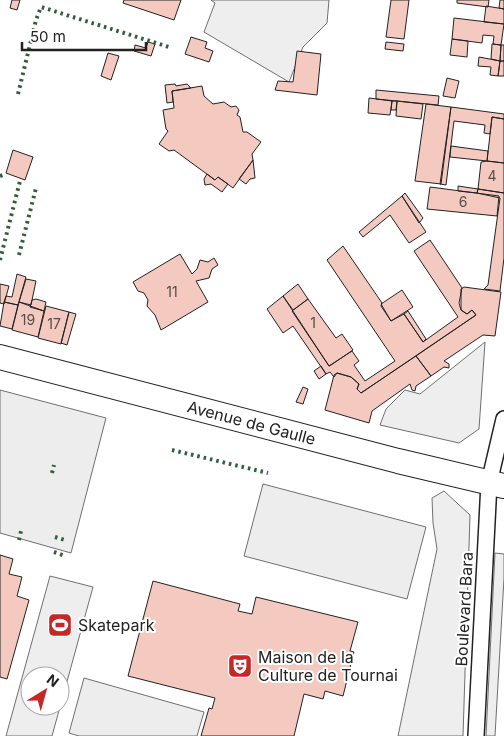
<svg xmlns="http://www.w3.org/2000/svg" width="504" height="736" viewBox="0 0 504 736" font-family="Inter,sans-serif">
  <style>
    .green { fill: #eee; stroke: #6f6f6f; fill-rule: evenodd }
    .parking { fill: #ededed; stroke: #6f6f6f }
    .building { fill: #f3c9c0; stroke: #222 }
    .lines { fill: none; stroke-linecap: round; stroke-linejoin: round }
    .street-casing { stroke: #222; stroke-width: 18 }
    .primary-casing { stroke: #222; stroke-width: 26 }
    .street { stroke: #fff; stroke-width: 15 }
    .primary { stroke: #fff; stroke-width: 24 }
    .hedge { stroke: #2f5e38; stroke-width: 4; stroke-dasharray: 2.5 4; stroke-linecap: butt }
    .labels { text-anchor: middle; stroke-width: 4; stroke-linejoin: round; paint-order: stroke }
    .number-label { font-size: 14px; fill: #564c4a }
    .street-label { font-size: 16px; fill: #222; stroke: #fff }
    .poi-label { font-size: 16px; fill: #222; stroke: #fff; text-anchor: start }
  </style>
  <rect width="100%" height="100%" fill="#fff"/>
  <path class="green" d="M211,0h118l-2,23 -24,24 -14,35 -85,-50 11,-29z
    M485,342l-6,87 -20,14 -79,-18 6,-16 19,-19 15,4z
    M444,491l26,24 -7,221h-65l39,-187 -4,-26 -1,-25z
    M495,553l9,1v24l-9,158h-9z
    M50,576l43,11 -41,149h-46zM30,676h30v30h-30z"/>
  <path class="parking" d="M0,390l106,28 -35,135 -71,-20z
    M263,484l163,43 -19,72 -163,-43z
    M84,678l120,34 -7,24h-118l-10,-3z"/>
  <path class="building" d="M12,0h8l-3,10 -7,-2z
    M124,0h57l-7,20 -51,-17z
    M391,0h18l-5,39 -18,-2z
    M457,0h32l-1,7 -31,-4z
    M500,0h4v9l-5,-1z
    M486,6l18,3v15l-20,-2z
    M454,18l50,6 -3,21 -8,-1 1,-8 -11,-1 -1,8 -30,-4z
    M191,37l16,5 -2,6 8,3 -4,11 -24,-8z
    M452,39l16,2 -1,16 -17,-2z
    M148,42l7,2 -4,12 -17,-5 1,-6 11,3z
    M386,42l18,2 -1,7 -18,-2z
    M492,44l9,1 -1,16 -9,-2z
    M501,45h3v16h-4z
    M297,51l24,3 -4,41 -42,-5 3,-9 15,1z
    M108,53l11,3 -8,24 -10,-4z
    M479,57l21,4 -2,15 -8,-1 1,-8 -13,-1z
    M500,61h4v15h-6z
    M447,78l12,3 -4,17 -12,-2z
    M175,84l1,2 11,-2 4,4 -19,3 1,11 -6,1 -2,-18z
    M202,86l2,10 9,8 11,-2 7,5 5,-1 3,4 -2,5 3,2 3,15h4l14,10 -9,12 1,6 -20,28 -15,-11 -3,3 -41,-30 -5,1 -10,-7 9,-13 -2,-2 -3,-19 11,-2 -2,-17z
    M376,90l63,6 -1,9 -62,-6z
    M369,98l23,3 -2,14 -22,-2z
    M392,101h5l-1,9h-5z
    M397,101l26,3 -2,15 -25,-3z
    M426,104l25,3 -10,77 -26,-3z
    M451,107l53,7v5l-12,-2 -2,17 -6,-1 1,-8 -31,-4 -8,64 -6,-1z
    M492,117l12,2v44l-17,-2z
    M451,146l37,5 -1,10 -37,-4z
    M13,150l20,7 -8,23 -19,-7z
    M253,160l2,18 -5,1 -4,5 -7,-5z
    M487,161l17,2v30l-26,-4 3,-27z
    M207,174l8,6 3,-3 10,7 -6,8 -11,-8 -6,1 -1,-6z
    M458,186l20,3 -1,4 -19,-2z
    M430,187l69,9 -2,20 -70,-7z
    M478,189l26,4v65l-4,33 -16,-2 4,-4 12,-87 -23,-5z
    M405,193l18,25 -4,5 -17,-27z
    M402,196l24,36 -17,11 -19,-28 -27,22 -4,-5z
    M430,240l32,48 -3,15 2,7 6,4 5,-4 4,5 -115,78 -4,-4 2,-5 -8,-7 -14,-4 -3,4 -4,-5 -4,2 -33,-48 -10,7 -16,-24 16,-13 46,70 23,-15 7,10 -5,4 11,16 30,-20 -68,-101 16,-14 39,57 -1,3 10,15 13,-7 19,28 35,-25 -44,-66z
    M180,254l12,20 5,-5 3,-9 8,2 6,-4 4,7 -6,4 -3,9 -13,3 12,21 -47,28 -6,-15 -8,-9 1,-6 -4,-7 -6,-2 -5,-9z
    M17,274l9,3 -8,28 -14,-3 2,-6 6,1z
    M26,279l10,2 -5,24 -12,-3z
    M0,284l9,2 -5,18 -4,-1z
    M298,284l10,15 -15,11 -10,-14z
    M464,287l37,5 -6,44 -12,-1 -39,26 5,3v4l-5,-1 -13,9 -15,-20 60,-41 -4,-5 -5,4 -6,-4v-21z
    M402,290l11,17 -22,14 -10,-17z
    M36,299l10,3 -2,9 -14,-4 2,-7z
    M308,299l28,39 6,-4 11,16 -22,15 -2,1 -37,-55z
    M4,302l14,3 -6,24 -12,-3z
    M19,302l25,9 -6,26 -26,-7z
    M46,306l23,6 -8,32 -23,-6z
    M408,311l18,28 -3,3 -19,-28z
    M69,312l7,2 -9,31 -6,-2z
    M416,356l15,20 -15,10 -1,5 -3,-1 -2,-6 -38,27 -3,12 -44,-13 9,-35 3,-2 14,4 8,7 -2,5 4,4z
    M321,366l5,8 -7,5 -5,-8z
    M303,387l5,2 -5,15 -7,-2z
    M0,555l13,4 -4,15 13,3 -5,19 12,4 -22,79 -7,-2z
    M153,581l87,23 -2,7 14,3 4,-17 102,25 -8,29 4,1 -11,44 -18,-5 -2,8 -19,-5 -10,42h-93l8,-28 3,1 3,-11 -87,-22z"/>
  <g class="lines">
    <defs>
      <path id="street" d="M476,736l13,-253 15,-64"/>
      <g id="primary">
        <path id="s1" d="M0,357l398,104 106,25"/>
      </g>
    </defs>
    <use href="#street" class="street-casing"/>
    <use href="#primary" class="primary-casing"/>
    <use href="#street" class="street"/>
    <use href="#primary" class="primary"/>
    <path class="hedge" d="M18,94l18,-74 5,-13 131,41
      M0,176l6,-2
      M19,255l17,-67
      M0,260l20,-79
      M172,450l96,23
      M52,473l2,-8
      M55,537l10,3
      M19,540l2,-9
      M54,552l11,4"/>
  </g>
  <defs>
    <symbol id="stadium-square" viewBox="-11 -11 22 22"><rect x="-9" y="-9" width="18" height="18" rx="4" fill="#c62828" stroke="#fff"/><path d="M0-5a6.5 5 0 1 0 0 10a6.5 5 0 1 0 0-10ZM-3.5-1.8h7v3.6h-7Z" fill="#fff"/></symbol>
    <symbol id="theatre-square" viewBox="-11 -11 22 22"><rect x="-9" y="-9" width="18" height="18" rx="4" fill="#c62828" stroke="#fff"/><path d="M-5-5.5Q0-4 5-5.5V0Q5 5 0 6Q-5 5-5 0ZM-3.3-2.5H-1v1.5H-3.3ZM1-2.5H3.3v1.5H1ZM-2.8 1Q0 5.5 2.8 1Z" fill="#fff"/></symbol>
  </defs>
  <g fill-rule="evenodd">
    <use href="#stadium-square" x="46" y="611" width="28" height="28"/>
    <use href="#theatre-square" x="226" y="652" width="28" height="28"/>
  </g>
  <g class="labels">
    <g class="number-label">
      <text x="492" y="181">4</text>
      <text x="463" y="207">6</text>
      <text x="172" y="297">11</text>
      <text x="28" y="325">19</text>
      <text x="313" y="328">1</text>
      <text x="54" y="329">17</text>
    </g>
    <g class="street-label">
      <text dy="6" stroke="none"><textPath href="#s1" startOffset="260">Avenue de Gaulle</textPath></text>
      <text transform="translate(464 609) rotate(-87)" y="6">Boulevard Bara</text>
    </g>
    <g class="poi-label">
      <text x="78" y="631">Skatepark</text>
      <text x="258" y="663">Maison de la<tspan x="258" dy="18">Culture de Tournai</tspan></text>
    </g>
  </g>
  <g transform="translate(45 691) rotate(37)"><circle r="24" fill="#ffffff" stroke="#a7a7a7"/>
  <path d="M0-4L9 19L0 12L-9 19Z" fill="#c62828"/>
  <text y="-8" font-size="14" font-weight="bold" text-anchor="middle" fill="#222222">N</text>
  </g>
  <path d="M22 42v8h124v-8" fill="none" stroke="#222222" stroke-width="2.5"/>
  <text x="30" y="42" font-size="15" fill="#222222" stroke="#ffffff" stroke-width="4" paint-order="stroke">50 m</text>
</svg>
